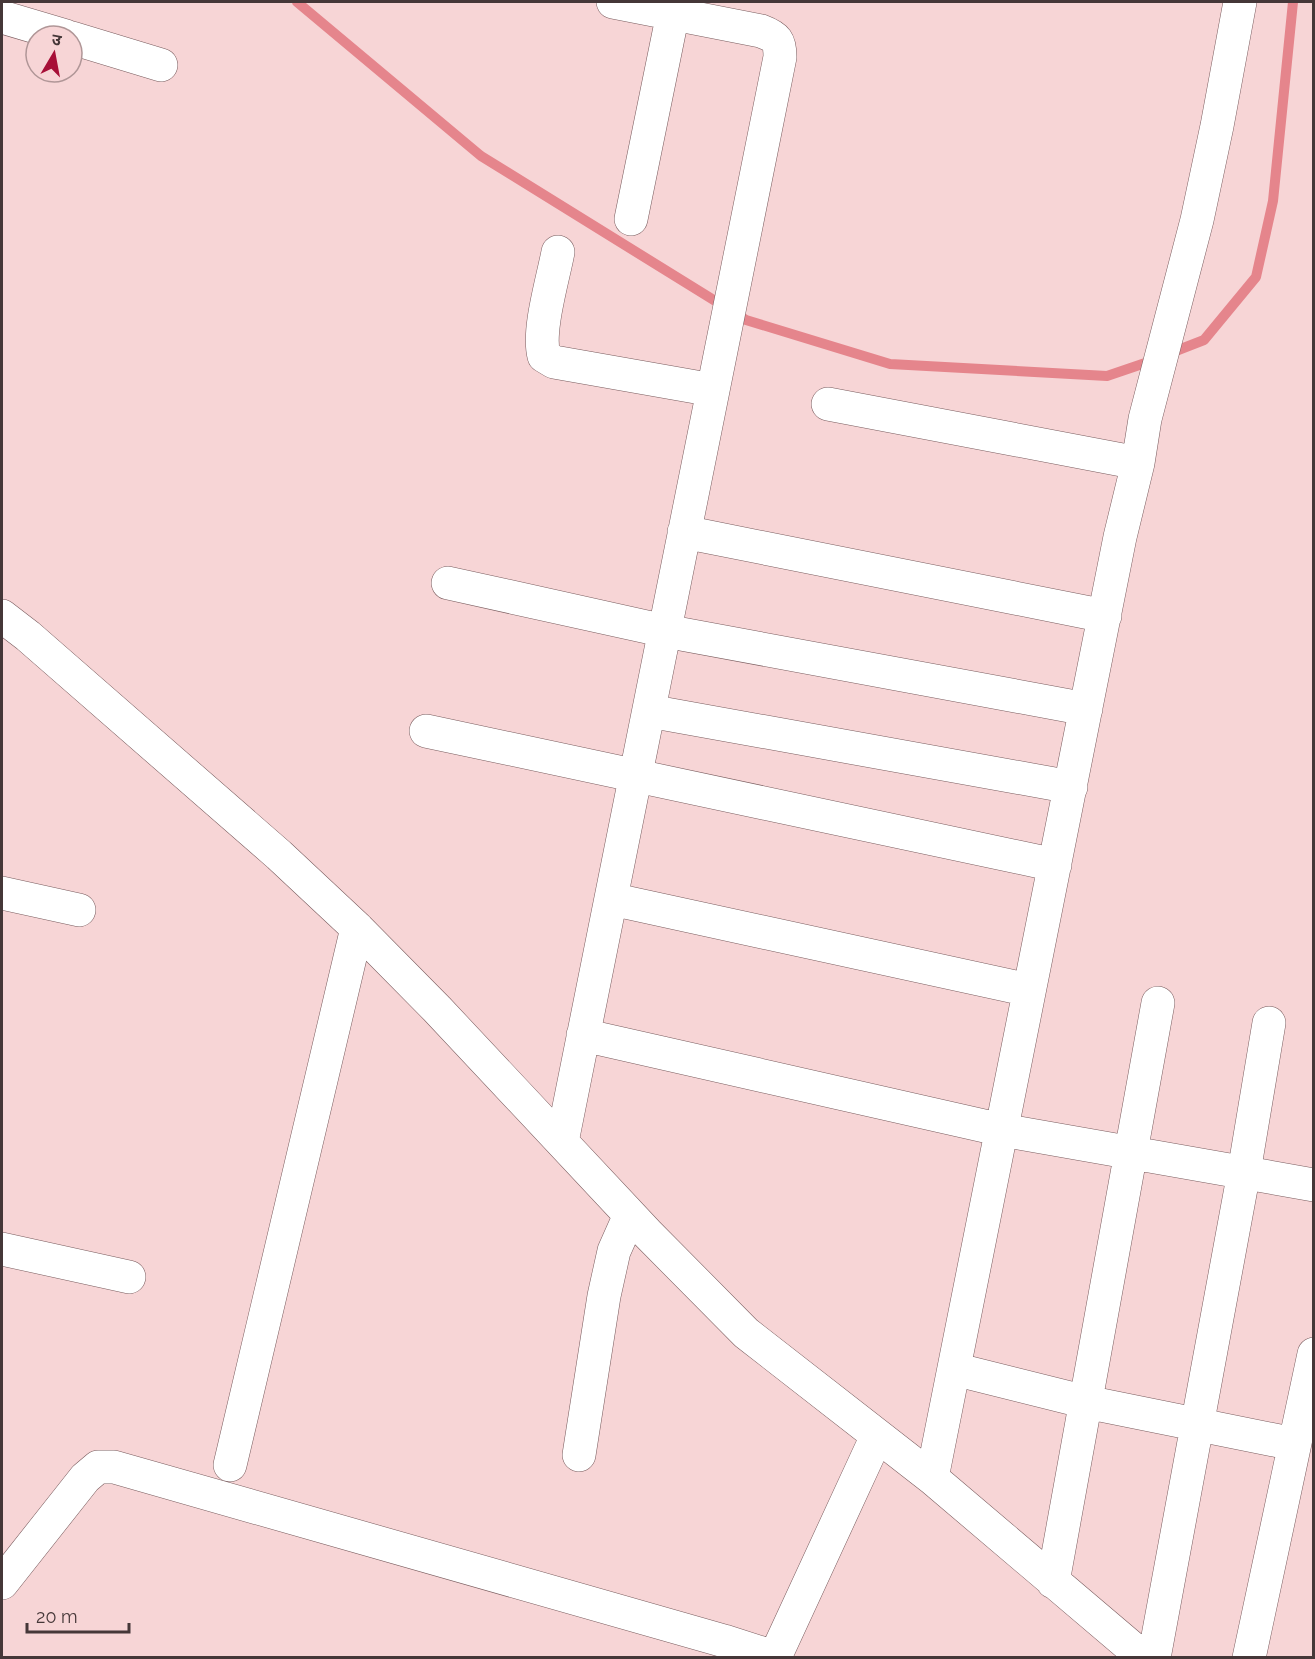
<svg xmlns="http://www.w3.org/2000/svg" width="1315" height="1659" viewBox="0 0 1315 1659" font-family="Raleway,'Noto Sans Devanagari',sans-serif">
  <style>
    .lines { fill: none; stroke-linecap: round; stroke-linejoin: round }
    .stream { stroke: #e5858c; stroke-width: 10 }
    .minor-casing { stroke: #795c5e; stroke-width: 34 }
    .minor { stroke: #fff; stroke-width: 33 }
  </style>
  <rect width="100%" height="100%" fill="#f7d5d6"/>
  <g class="lines">
    <path class="stream" d="M297,2l184,154 265,164 144,44 217,12 47,-16
      M1168,354l36,-14 52,-63 17,-76 20,-199"/>
    <defs>
      <path id="minor" d="M2,17l64,19
        M72,38l89,27
        M631,219l42,-206
        M558,252c-5,27 -21,79 -14,104l10,6 159,28
        M828,404l310,59
        M684,532l421,84
        M448,583l217,48 421,78
        M2,616l26,20 251,219 78,73 80,81 210,224 99,100 186,145 212,180
        M649,711l422,76
        M426,731l629,134
        M2,893l77,17
        M611,899l418,91
        M583,1035l419,95 312,55
        M562,1142l218,-1085c0,-16 -3,-20 -19,-26l-148,-29
        M2,1249l127,28
        M954,1369l132,33 208,42
        M579,1455l25,-159 10,-45 16,-36
        M230,1465l127,-537
        M932,1478l188,-941 18,-74 7,-44 52,-199 20,-94 23,-124
        M1053,1582l105,-579
        M2,1583l83,-105 13,-11h16l610,174 53,17
        M775,1657l102,-221
        M1154,1658l90,-486 25,-149
        M1249,1658l65,-304"/>
    </defs>
    <use href="#minor" class="minor-casing"/>
    <use href="#minor" class="minor"/>
  </g>
  <rect width="1315" height="1659" fill="none" stroke="#453738" stroke-width="6"/>
  <g transform="translate(54 54) rotate(10)"><circle r="28" fill="#f7d5d6" stroke="#b09697" stroke-width="1.5"/>
  <path d="M0-4.5L10 22L0 15L-10 22Z" fill="#a70f37"/>
  <text y="-9" font-size="16" font-weight="bold" text-anchor="middle" fill="#453738">उ</text>
  </g>
  <path d="M27 1623v9h102v-9" fill="none" stroke="#453738" stroke-width="3"/>
  <text x="36" y="1623" font-size="18" fill="#453738" stroke="#f7d5d6" stroke-width="4.5" paint-order="stroke">20 m</text>
</svg>
